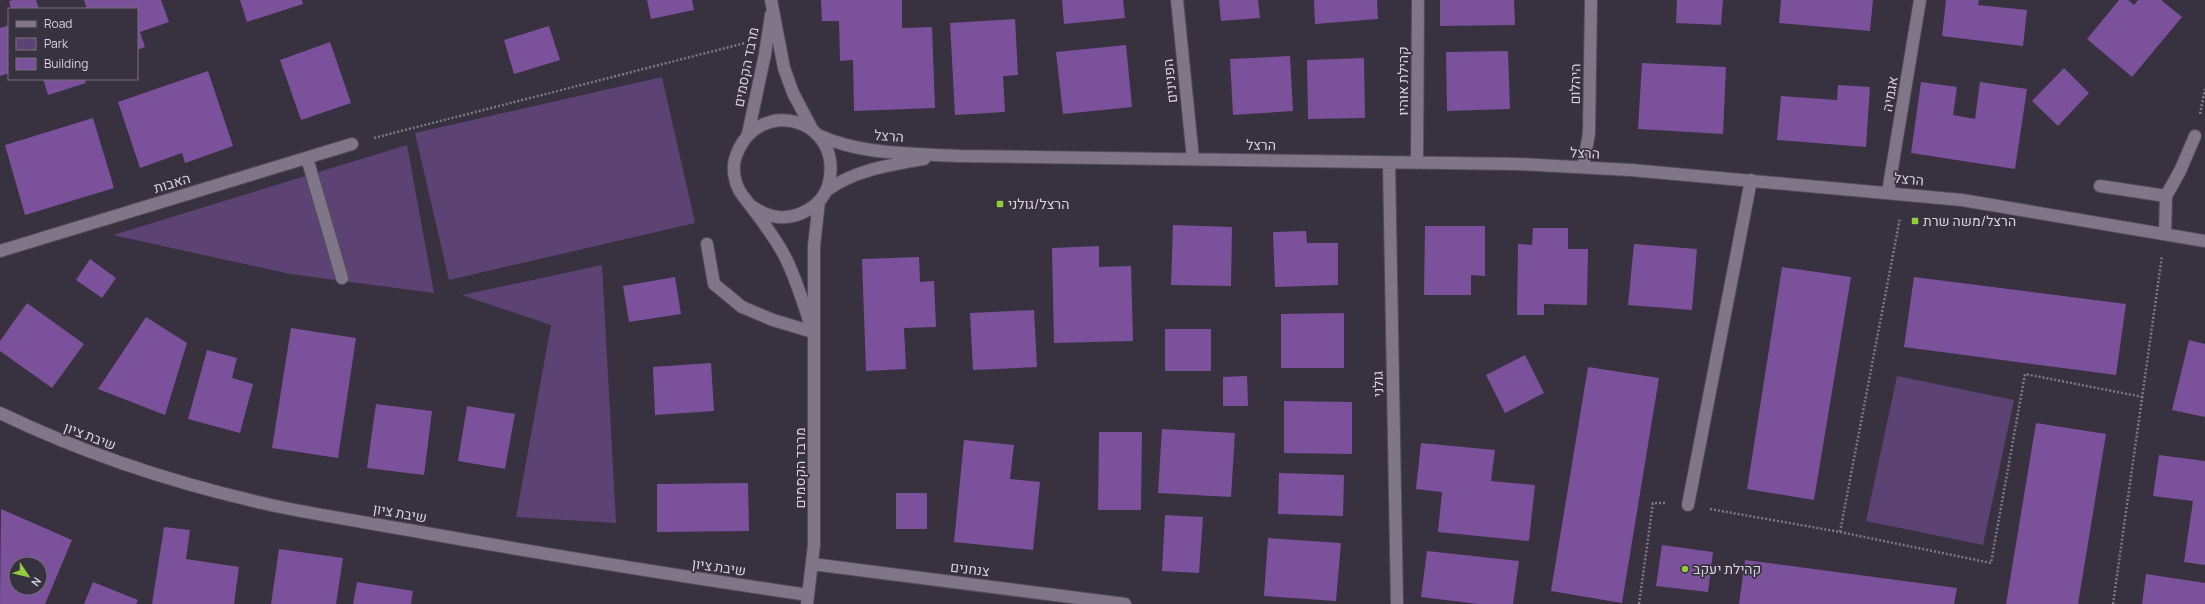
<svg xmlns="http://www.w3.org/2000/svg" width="2205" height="604" viewBox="0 0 2205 604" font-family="Manrope,Heebo,sans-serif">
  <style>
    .green { fill: #5d4373 }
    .building { fill: #7b519b; fill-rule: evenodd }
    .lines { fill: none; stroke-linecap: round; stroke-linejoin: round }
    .minor-casing { stroke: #534d59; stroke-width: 14 }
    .path { stroke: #7e7884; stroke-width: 2.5; stroke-dasharray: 2 2; stroke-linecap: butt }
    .minor { stroke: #7f7687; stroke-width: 12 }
    .poi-dot { fill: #93cc3d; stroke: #38313f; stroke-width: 1.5 }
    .labels { text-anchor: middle; stroke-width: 3.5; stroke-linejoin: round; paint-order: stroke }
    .street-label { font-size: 14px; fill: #d7d2db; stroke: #38313f }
    .poi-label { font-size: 14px; fill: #d7d2db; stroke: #38313f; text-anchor: start }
  </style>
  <rect width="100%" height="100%" fill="#38313f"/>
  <path class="green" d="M662,77l33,146 -246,57 -34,-147z
    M407,145l27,148 -144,-19 -177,-39z
    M602,265l14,258 -100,-6 35,-192 -89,-30z
    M1897,376l117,24 -31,145 -117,-24z"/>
  <path class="building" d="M13,0h23l3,9h-28l-2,-8z
    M84,0h77l8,22 -29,10 5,15 -8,3v-41h-50z
    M240,0h62l1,4 -56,18z
    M647,0h45l2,10 -43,9z
    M821,0h81v28l30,-1 3,81 -81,3 -1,-51 -13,1 -1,-40h-17z
    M1062,0h61l2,18 -61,6z
    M1219,0h39l2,18 -39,3z
    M1314,0h63l1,19 -63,5z
    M1440,0h74l1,25 -75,1z
    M1677,0h46l-2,25 -45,-2z
    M1781,0h92l-3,31 -91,-8z
    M1946,0h33l-1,5 49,5 -4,36 -81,-10z
    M2119,0h9l6,5 4,-5h23l21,17 -50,60 -45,-38z
    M1015,19l3,56 -15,1 2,36 -50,3 -5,-92z
    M9,25v48l-9,3v-48z
    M549,26l11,34 -46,14 -10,-34z
    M330,42l21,61 -50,17 -21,-60z
    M1126,45l6,62 -69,7 -7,-62z
    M1508,51l2,58 -63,2 -1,-59z
    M1290,56l3,55 -60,4 -3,-56z
    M1364,58l1,60 -57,1 -1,-59z
    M1642,63l84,4 -3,67 -85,-5z
    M2064,68l25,25 -31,33 -26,-25z
    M208,71l25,75 -48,17 -3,-10 -42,15 -22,-66z
    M43,79h42l1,4 -38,12z
    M1921,82l36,5 -4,28 22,4 5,-37 47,7 -12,80 -104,-16z
    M1838,85l32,2 -4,60 -89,-7 4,-44 56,4z
    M93,118l21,70 -89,27 -20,-70z
    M1173,225l59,2 -1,59 -60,-1z
    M1425,226h60v50l-14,-1v20h-47z
    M1533,228h35v21h20l-1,56 -43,-1v11h-27l1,-71 14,1z
    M1306,231l1,12h31v42l-63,2 -2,-55z
    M1634,244l63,5 -5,61 -64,-5z
    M1099,246v21l32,-1 2,75 -79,2 -2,-95z
    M919,257l1,25 14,-1 2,46 -32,1 2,41 -40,2 -4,-112z
    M90,259l26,19 -14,20 -26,-18z
    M1782,267l69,10 -37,223 -67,-11z
    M675,277l6,37 -52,8 -6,-36z
    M1914,277l212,27 -10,71 -212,-28z
    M27,303l57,41 -32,44 -52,-37v-10z
    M1034,310l3,57 -64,3 -3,-57z
    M1344,313v55h-63v-54z
    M146,317l41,26 -22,72 -67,-26z
    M291,328l65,10 -18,120 -66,-10z
    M1165,329h46v42h-46z
    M2189,340l16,4v73l-33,-7z
    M207,350l30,8 -5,20 21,6 -13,49 -52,-14z
    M1525,355l19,38 -39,20 -19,-38z
    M711,363l3,48 -59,4 -2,-48z
    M1588,367l71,11 -37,225 -71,-12z
    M1247,376l1,30h-25v-29z
    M1284,401l68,1v52l-68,-1z
    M376,404l56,7 -8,64 -57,-7z
    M467,406l48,8 -10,55 -47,-8z
    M2036,423l70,11 -28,170h-72z
    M1162,429l73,4 -4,64 -73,-4z
    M1099,432h43l-1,78h-43z
    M964,440l50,5 -4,34 30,3 -7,68 -79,-8z
    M1421,443l74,7 -4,31 44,4 -6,56 -91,-9 4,-40 -26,-3z
    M2159,455l46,6v104l-21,-3 9,-61 -40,-5z
    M1279,473l65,2 -1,41 -65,-2z
    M748,483l1,48 -92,1v-48z
    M896,493h31v36h-31z
    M1,509l71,31 -27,64h-45zM16,564h24v24h-24z
    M1165,515l38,2 -4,56 -37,-2z
    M164,527l26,3 -4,29 53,8 -5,37h-82z
    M1268,538l73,5 -5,58 -72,-5z
    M1662,545l51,7 -5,40 -52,-6z
    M279,549l64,9 -7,46h-65z
    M1427,551l92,10 -6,43h-35l-57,-7z
    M1745,560l212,28 -3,16h-215z
    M2146,574l59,9v21h-63z
    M93,582l45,18 -2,4h-52z
    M357,582l56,9 -2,13h-58z"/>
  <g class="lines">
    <defs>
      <path id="minor" d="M771,0l13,68 9,25 19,36
        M1177,0l16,159
        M748,134l17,-80 6,-39
        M820,136c43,19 92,17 139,20l559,8 113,6 331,30 243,41
        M307,158l35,120
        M1389,163l8,441
        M1417,163l1,-163
        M1583,167l6,-34 2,-133
        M2100,186l66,10
        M827,190c28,-20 62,-25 97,-31
        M1888,192l32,-192
        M750,205c9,6 17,11 28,12 20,2 44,-11 50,-31 19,-67 -72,-94 -93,-27 -3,11 0,27 8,37 14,18 29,37 40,57 13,23 21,54 30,79
        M2165,234l1,-38 14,-25 15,-35
        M707,244l7,40 28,23 31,13 40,12
        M0,251l352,-107
        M0,413c91,44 186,74 285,95 45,9 90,16 135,24 129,23 259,44 388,63
        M1688,505l63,-325
        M812,564l313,40
        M807,604l7,-59v-299l5,-45"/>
    </defs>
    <use href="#minor" class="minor-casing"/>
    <path class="path" d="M2200,114l5,-25
      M374,138l371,-95
      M1710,509l130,23 151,31 34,-189 118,23
      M1840,532l60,-314
      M1639,604l14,-101h12
      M2113,604l49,-348"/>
    <use href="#minor" class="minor"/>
  </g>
  <g class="poi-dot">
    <rect x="996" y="200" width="8" height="8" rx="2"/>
    <rect x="1911" y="217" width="8" height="8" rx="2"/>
    <circle cx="1685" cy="569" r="4"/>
  </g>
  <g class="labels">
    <g class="street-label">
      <text transform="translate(746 67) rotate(-79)" y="5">מרבד הקסמים</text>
      <text transform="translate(1170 81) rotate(-96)" y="5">הפנינים</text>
      <text transform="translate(1403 81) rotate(-90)" y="5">קהילת אוהיו</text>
      <text transform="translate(1575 84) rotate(-89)" y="5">היהלום</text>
      <text transform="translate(1890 94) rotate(-80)" y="5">אגמיה</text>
      <text transform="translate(889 136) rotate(5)" y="5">הרצל</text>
      <text transform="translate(1261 145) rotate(1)" y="5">הרצל</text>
      <text transform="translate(1585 153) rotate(3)" y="5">הרצל</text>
      <text transform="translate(1909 179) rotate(6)" y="5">הרצל</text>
      <text transform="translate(172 183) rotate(-17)" y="5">האבות</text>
      <text transform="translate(1378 384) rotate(-91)" y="5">גולני</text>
      <text transform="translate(90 436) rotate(21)" y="5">שיבת ציון</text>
      <text transform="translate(800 468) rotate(-90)" y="5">מרבד הקסמים</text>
      <text transform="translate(400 513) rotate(10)" y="5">שיבת ציון</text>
      <text transform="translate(719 567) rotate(8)" y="5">שיבת ציון</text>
      <text transform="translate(970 569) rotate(7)" y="5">צנחנים</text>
    </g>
    <g class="poi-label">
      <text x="1008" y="209">הרצל/גולני</text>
      <text x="1923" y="226">הרצל/משה שרת</text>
      <text x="1693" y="574">קהילת יעקב</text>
    </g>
  </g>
  <rect x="8" y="8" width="130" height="72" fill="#38313f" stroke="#78717d"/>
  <rect x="16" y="21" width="20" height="6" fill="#7f7687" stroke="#78717d"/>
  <text x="44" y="28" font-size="12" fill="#d7d2db">Road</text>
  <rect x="16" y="38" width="20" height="12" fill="#5d4373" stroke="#78717d"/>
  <text x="44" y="48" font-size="12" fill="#d7d2db">Park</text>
  <rect x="16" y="58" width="20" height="12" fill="#7b519b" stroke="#78717d"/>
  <text x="44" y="68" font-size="12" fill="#d7d2db">Building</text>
  <g transform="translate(28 576) rotate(125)"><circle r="19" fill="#38313f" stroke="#78717d"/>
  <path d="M0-3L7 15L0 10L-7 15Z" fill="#93cc3d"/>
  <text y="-6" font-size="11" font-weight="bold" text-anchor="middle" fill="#d7d2db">N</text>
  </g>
</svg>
